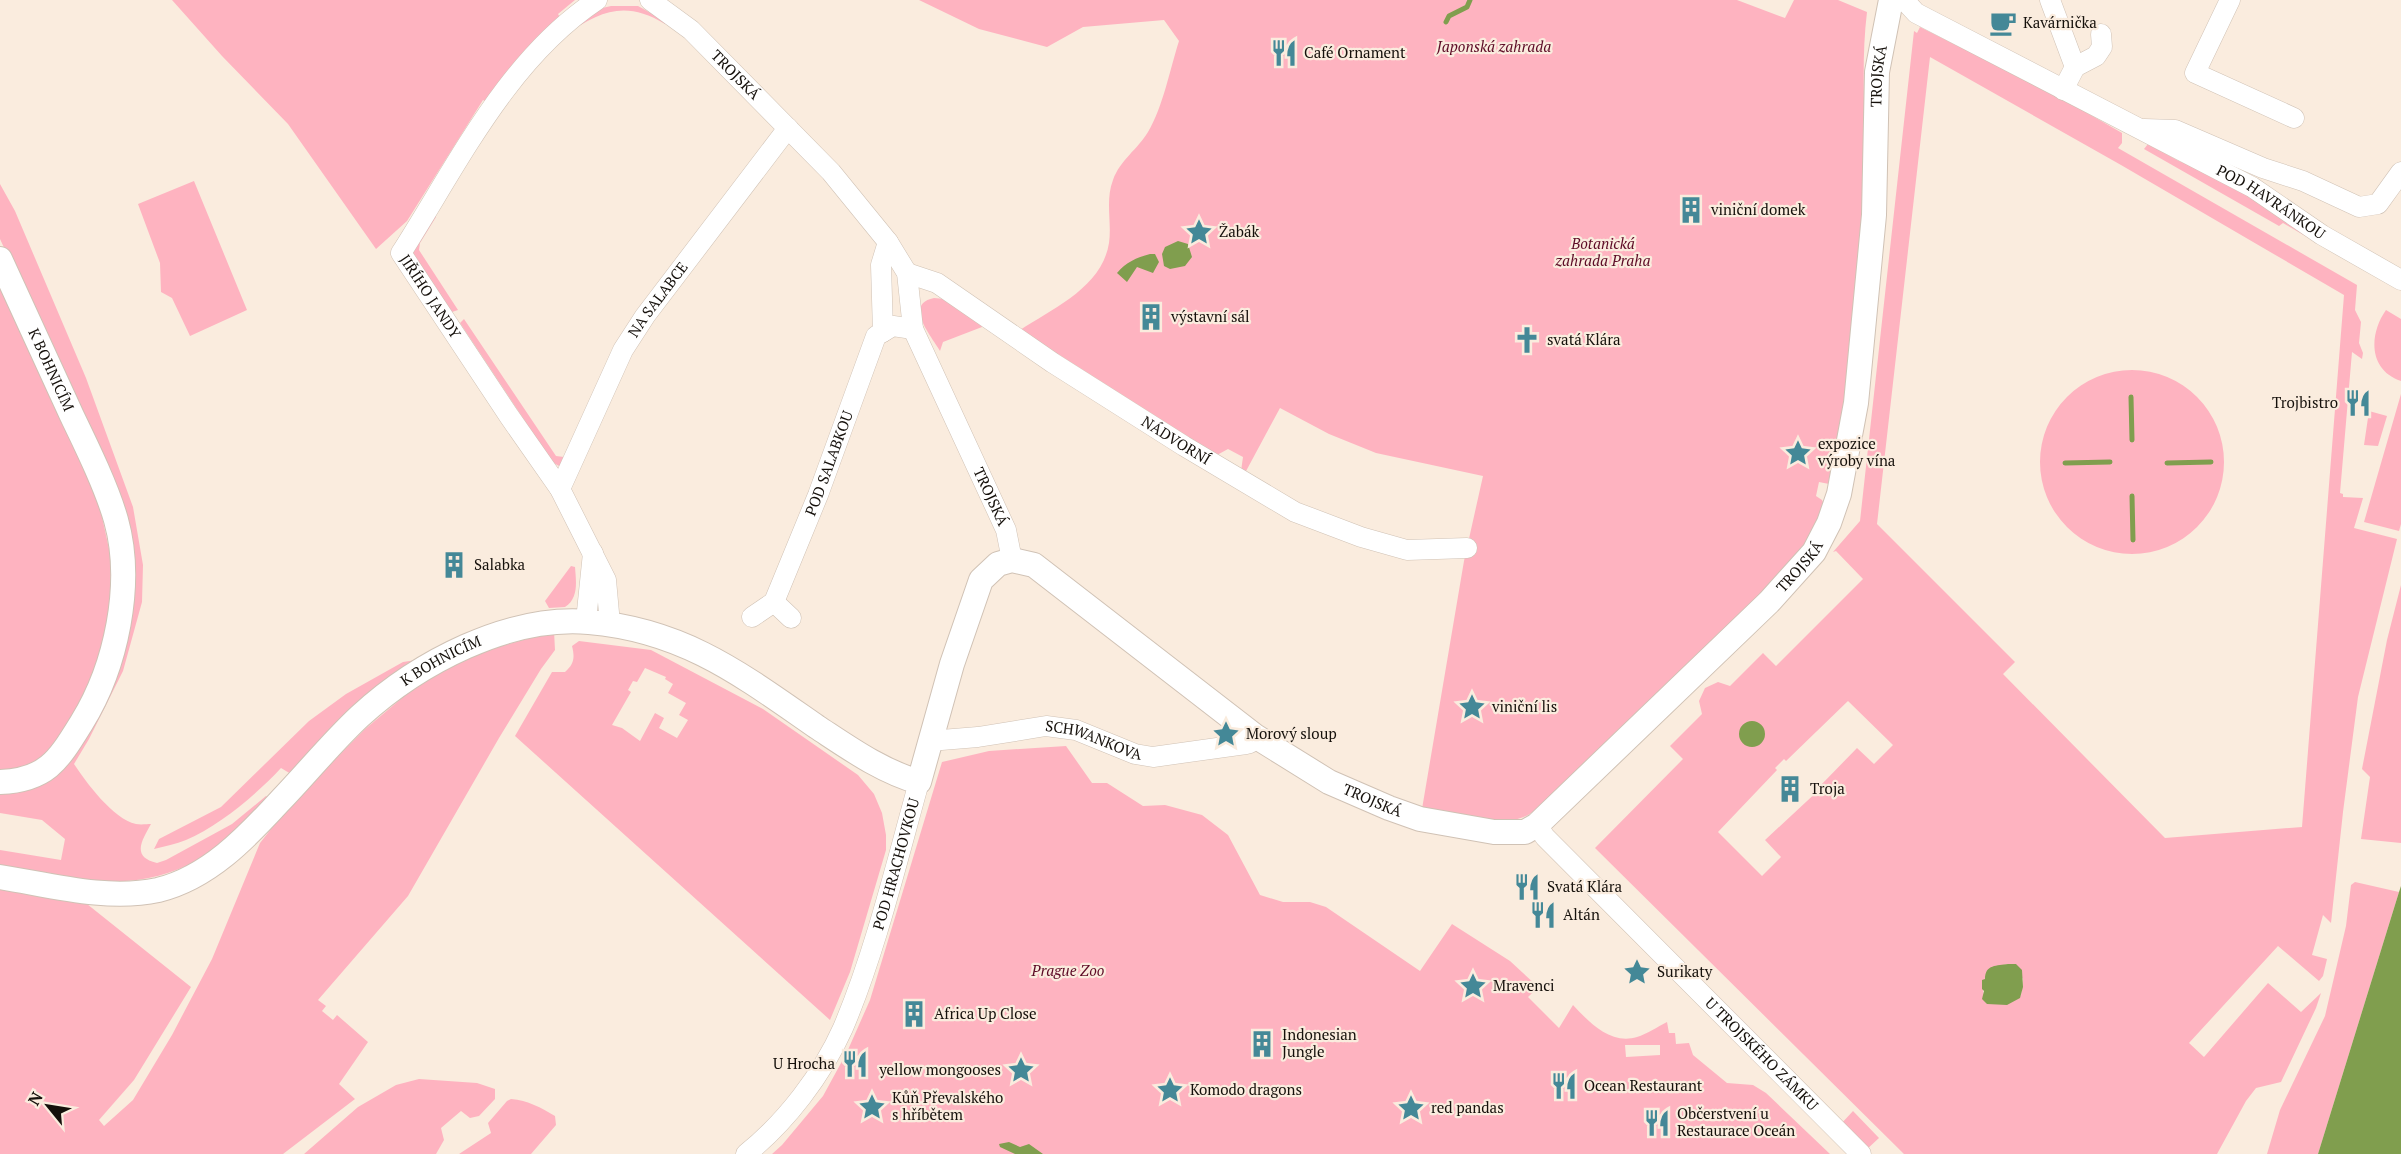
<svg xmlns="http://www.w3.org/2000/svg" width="2401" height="1154" viewBox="0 0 2401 1154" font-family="'PT Serif',serif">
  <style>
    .green { fill: #feb3c0; fill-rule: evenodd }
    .water { fill: #809e4e }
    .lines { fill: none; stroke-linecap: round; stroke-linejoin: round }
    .stream { stroke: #809e4e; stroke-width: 5 }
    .minor-casing { stroke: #d0c2b5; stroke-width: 21 }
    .tertiary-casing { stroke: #d0c2b5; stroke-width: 26 }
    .minor { stroke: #fff; stroke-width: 20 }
    .tertiary { stroke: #fff; stroke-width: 24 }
    .labels { text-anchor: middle; stroke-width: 4.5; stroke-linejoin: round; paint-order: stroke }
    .poi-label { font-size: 15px; fill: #15100b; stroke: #faecde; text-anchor: start }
    .park-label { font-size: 15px; font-style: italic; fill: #5d0b26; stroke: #faecde }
    .street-label { font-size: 15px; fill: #15100b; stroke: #faecde }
  </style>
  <rect width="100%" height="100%" fill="#faecde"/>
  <path class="green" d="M172,0h403l-17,14 3,5 -71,85 -7,-4 -76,121 -31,28 -88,-125 -66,-68z
    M919,0h818l48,18 9,-18h44l29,12c-6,49 -2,98 -2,148 0,44 -6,89 -11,134l4,8 -9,73 -20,109 -10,-2 -3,14 6,4 2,4 -16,38 -45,50 -216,209c-6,4 -12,10 -19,14 -33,16 -73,1 -106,-6l42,-248 19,-85 -107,-23 -47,-19 -49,-26 -35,65 -4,-2 2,-14 -15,-8 -11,6 -197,-125c34,-22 82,-43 89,-87 3,-21 -4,-42 4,-63 7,-20 25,-31 35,-48 15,-25 22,-63 31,-91l-15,-21 -81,7 -36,20 -68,-18z
    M611,6h27l29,16 -2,2c-40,-24 -64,-13 -100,11l33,-26z
    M1920,27l136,68 66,38v10l-4,5 239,137 -2,25 6,12 -2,21 4,10 -1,6 -10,-7 -12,141 3,1v3l20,1 -9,30 43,11 -39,158 -15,115 -12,111 -8,-8 -11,40 15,4 -4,17 -4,5 -41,-35 -89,97 15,14 64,-74 33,29 20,-19 -5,15 -35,74 -25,6 -10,13 -29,53h-313l-309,-306 88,-89 -13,-13 32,-32 -3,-13 6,-13 13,-6 12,4 33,-33 13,13 87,-87 -27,-28 -3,1 27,-31 54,-490 3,2zM1930,57l191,108 223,130 -42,532 -137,11 -162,-164 12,-12 -138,-138zM1848,701l45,44 -19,19 -17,-16 -37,38 1,2 -56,52 16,17 -19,19 -44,-44 59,-62 -2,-2 9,-9 2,2zM2008,964l4,1 11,14 -2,16 -12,8 -22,1c-1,-4 -4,-10 -4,-14 -2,-13 13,-24 25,-26z
    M2148,144l29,16 84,38 51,42 -29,-17 -4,3 -135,-77z
    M194,181l53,129 -57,26 -18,-38 -11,-6 -1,-29 -22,-59z
    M0,184l15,27 71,167 47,129 10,58 -1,37 -19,69 -34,68 -15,25c12,18 39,55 62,60 5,1 11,0 15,0 -8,15 -21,33 6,39l9,-3 66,-36 34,-28 3,2c-24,24 -49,52 -81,67 -61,29 -124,14 -188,2v-17l61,10 4,-21 -23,-19 -42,-7v-22l59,-20 73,-191 -118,-311 -14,-30z
    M434,215l2,2 -16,26 -1,7 39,60 -6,2 -39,-58v-3z
    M0,276l99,227 12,55 -1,45 -9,50 -21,50 -19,36 -17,18 -26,14 -18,-1z
    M934,298l11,1 35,24 2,4 -39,15 -3,9c-8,-14 -37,-47 -6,-53z
    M2386,310l15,9v62c-33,-11 -32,-47 -15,-71z
    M464,319l92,137 8,1 -1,8 -4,1 -7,-4 -92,-139z
    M2040 462a92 92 0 1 1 184 0a92 92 0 1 1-184 0Z
    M2401,394v130l-2,7 -35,-9z
    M2369,411l18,5 -9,30 -14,-1z
    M571,566l4,1c1,14 4,31 -10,40l-16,1 -4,-7z
    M2401,585v258l-40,-4 9,-62 -8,-8 25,-129z
    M554,631l1,19 -14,19 -42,69 -91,158 -90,104 8,6 -4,5 11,9 4,-5 31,27 -29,42 16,15 -72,55h-283v-268l80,14 7,4 104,83 -57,93 -35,40 5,6 29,-26 39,-65 40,-76 48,-116 30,-38 74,-75 57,-48 49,-27z
    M579,641l72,9 112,59 95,66 16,19 8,19 4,22v15l-36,122 -20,48 -315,-284 37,-64h13c9,-8 10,-14 7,-26zM645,668l21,9 -1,2 8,5 -5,9 18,10 -7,12 9,5 -11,18 -18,-10 5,-10 -9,-5 -15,28 -18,-13 -10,-3 19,-33 -3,-2 5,-9 4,1z
    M416,660l-125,114 -10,-6c-24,26 -62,58 -95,72 -10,4 -21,6 -32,9l5,-10 62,-32 88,-86 37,-27 57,-32z
    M1066,746l26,37h15l36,23 22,-1 37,10 26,20 32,60 23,7h27l16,5 94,64 32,-47 58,37 26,24 2,2 -10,10 31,31 14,-23c16,17 37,40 64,32 10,-3 20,-10 30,-15l2,11h6l1,11 13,-1 4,12 34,28 26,2 13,8 64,61h-1058l10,-9 41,-49 24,-44 23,-52 72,-238 47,-11zM1625,1045h35v10l-34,2z
    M2355,882l44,10 -81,262h-51l13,-44 45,-94 21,-90 5,-41z
    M419,1079l58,4 18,6v10l-16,17 -9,2 -9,-7 -20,17 3,12 -8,14h-132l54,-47 38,-22z
    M511,1099c17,1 30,9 44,17l1,9 -25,29h-72l32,-21 -3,-10 19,-22z
    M1853,1111l26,27 -14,13 -25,-26z"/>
  <path class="water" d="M1178,241l10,3 4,13 -7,9 -15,3 -6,-3 -2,-12 3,-7z
    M1150,254h5l4,8 -6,11 -16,-6 -10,15 -10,-9c9,-11 19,-15 33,-19z
    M1739 734a13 13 0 1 1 26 0a13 13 0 1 1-26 0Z
    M2401,886v268h-83l81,-262z
    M2008,964h8l6,6 1,17 -3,11 -13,7 -20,-1 -5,-5 2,-8 -2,-2v-9l3,-1c0,-15 12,-13 23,-15z
    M1009,1142l11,5 9,-3 14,10h-28l-15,-7 -1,-3z"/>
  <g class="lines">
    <path class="stream" d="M1446,22l3,-6 18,-9 3,-7
      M2131,397l1,43
      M2065,463l45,-1
      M2167,463l44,-1
      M2132,496l1,44"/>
    <defs>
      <g id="minor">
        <path id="s1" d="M597,0c-90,60 -139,164 -196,253l108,163 51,73 46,91 4,44"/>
        <path id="s2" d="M650,0l41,30 140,142 57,70 19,31 6,56 93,201 6,30"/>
        <path id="s3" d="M1904,0l12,13 336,174 70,48 79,45"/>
        <path d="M2050,0l25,67 -12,23"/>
        <path d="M2230,0l-35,73 99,45"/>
        <path d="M2075,67l21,-11 6,-9 -1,-13"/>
        <path d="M2144,129l31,1 88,38 40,13 56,26 19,-3 23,-32"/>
        <path id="s4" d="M907,273l30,10 116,80 131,83 111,66 66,25 46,13 60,-2"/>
        <path d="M883,332l-2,-67 7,-23"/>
        <path id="s5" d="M560,489l63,-139 22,-34 143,-188"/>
        <path d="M774,602l17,16"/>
        <path id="s6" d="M752,617l22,-15 44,-107 58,-159 17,-10 20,3"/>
        <path d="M586,621l7,-68"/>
        <path id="s7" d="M929,741l49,-4 68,-11 30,4 59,24 18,3 93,-13 4,-1 5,-7"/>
        <path id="s8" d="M1537,825l8,12 316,317"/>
        <path id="s9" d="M746,1154c40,-32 76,-79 97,-126 32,-75 54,-167 76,-246"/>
      </g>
      <g id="tertiary">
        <path id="s10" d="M0,259c24,52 48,104 72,157 15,31 35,72 44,104 18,64 0,147 -34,202 -23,37 -34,58 -82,60"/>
        <path id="s11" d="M0,877c50,8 107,24 158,13 50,-12 88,-52 122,-89 27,-28 52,-59 80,-85 58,-53 148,-101 229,-94 95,8 153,53 228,105 32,21 64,44 102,55l33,-118 29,-84 17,-16 14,-4 22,5 221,171 74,46 60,26 31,11 74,13h31l12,-7 232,-223 45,-50 15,-29 10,-29 17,-91 18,-188 3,-143 14,-72"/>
      </g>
    </defs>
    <use href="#minor" class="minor-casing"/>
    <use href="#tertiary" class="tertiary-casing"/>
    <use href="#minor" class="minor"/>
    <use href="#tertiary" class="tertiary"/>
  </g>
  <defs>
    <symbol id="cafe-bare" viewBox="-9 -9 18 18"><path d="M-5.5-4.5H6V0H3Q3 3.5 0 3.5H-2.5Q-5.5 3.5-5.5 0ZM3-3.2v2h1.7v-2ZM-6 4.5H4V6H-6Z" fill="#448897" stroke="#faecde" stroke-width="2.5" paint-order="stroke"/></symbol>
    <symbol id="restaurant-bare" viewBox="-9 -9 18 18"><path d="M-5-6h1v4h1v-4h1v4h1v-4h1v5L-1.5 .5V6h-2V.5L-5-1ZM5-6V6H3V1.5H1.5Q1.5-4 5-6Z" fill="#448897" stroke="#faecde" stroke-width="2.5" paint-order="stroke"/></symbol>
    <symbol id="building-bare" viewBox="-9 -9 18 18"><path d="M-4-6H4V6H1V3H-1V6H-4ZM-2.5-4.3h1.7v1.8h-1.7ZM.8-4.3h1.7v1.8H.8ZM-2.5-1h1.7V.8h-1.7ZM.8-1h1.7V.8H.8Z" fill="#448897" stroke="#faecde" stroke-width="2.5" paint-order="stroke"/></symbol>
    <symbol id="sight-bare" viewBox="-9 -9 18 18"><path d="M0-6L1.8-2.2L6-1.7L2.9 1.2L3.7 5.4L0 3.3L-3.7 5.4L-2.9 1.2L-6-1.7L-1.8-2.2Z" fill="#448897" stroke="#faecde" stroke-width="2.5" paint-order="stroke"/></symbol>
    <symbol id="church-bare" viewBox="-9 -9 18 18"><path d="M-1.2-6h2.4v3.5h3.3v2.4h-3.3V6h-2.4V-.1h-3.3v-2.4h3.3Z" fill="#448897" stroke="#faecde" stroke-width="2.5" paint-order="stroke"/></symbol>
  </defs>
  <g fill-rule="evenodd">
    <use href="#cafe-bare" x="1984" y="4" width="38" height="38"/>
    <use href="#restaurant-bare" x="1265" y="34" width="38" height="38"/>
    <use href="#building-bare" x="1672" y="191" width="38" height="38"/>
    <use href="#sight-bare" x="1180" y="213" width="38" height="38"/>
    <use href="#building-bare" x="1132" y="298" width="38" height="38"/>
    <use href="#church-bare" x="1508" y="321" width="38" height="38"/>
    <use href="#restaurant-bare" x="2339" y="384" width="38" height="38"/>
    <use href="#sight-bare" x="1779" y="434" width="38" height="38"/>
    <use href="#building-bare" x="435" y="546" width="38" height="38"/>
    <use href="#sight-bare" x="1453" y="688" width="38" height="38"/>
    <use href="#sight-bare" x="1207" y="715" width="38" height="38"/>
    <use href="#building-bare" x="1771" y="770" width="38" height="38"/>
    <use href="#restaurant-bare" x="1508" y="868" width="38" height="38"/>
    <use href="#restaurant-bare" x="1524" y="896" width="38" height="38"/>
    <use href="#sight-bare" x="1618" y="953" width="38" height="38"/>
    <use href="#sight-bare" x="1454" y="967" width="38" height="38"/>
    <use href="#building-bare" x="895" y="995" width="38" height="38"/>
    <use href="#building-bare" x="1243" y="1025" width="38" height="38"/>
    <use href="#restaurant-bare" x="836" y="1045" width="38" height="38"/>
    <use href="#sight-bare" x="1002" y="1051" width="38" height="38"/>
    <use href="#restaurant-bare" x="1545" y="1067" width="38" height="38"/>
    <use href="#sight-bare" x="1151" y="1071" width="38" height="38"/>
    <use href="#sight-bare" x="853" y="1088" width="38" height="38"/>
    <use href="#sight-bare" x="1392" y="1089" width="38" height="38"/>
    <use href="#restaurant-bare" x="1638" y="1104" width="38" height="38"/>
  </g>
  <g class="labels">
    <g class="poi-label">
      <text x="2023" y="28">Kavárnička</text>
      <text x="1304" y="58">Café Ornament</text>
      <text x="1711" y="215">viniční domek</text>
      <text x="1219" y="237">Žabák</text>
      <text x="1171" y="322">výstavní sál</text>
      <text x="1547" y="345">svatá Klára</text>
      <text x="2338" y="408" text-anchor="end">Trojbistro</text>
      <text x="1818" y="449">expozice<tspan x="1818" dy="17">výroby vína</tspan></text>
      <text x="474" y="570">Salabka</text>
      <text x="1492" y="712">viniční lis</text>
      <text x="1246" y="739">Morový sloup</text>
      <text x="1810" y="794">Troja</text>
      <text x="1547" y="892">Svatá Klára</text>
      <text x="1563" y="920">Altán</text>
      <text x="1657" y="977">Surikaty</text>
      <text x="1493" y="991">Mravenci</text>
      <text x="934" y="1019">Africa Up Close</text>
      <text x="1282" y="1040">Indonesian<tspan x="1282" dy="17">Jungle</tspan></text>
      <text x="835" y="1069" text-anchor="end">U Hrocha</text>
      <text x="1001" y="1075" text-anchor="end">yellow mongooses</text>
      <text x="1584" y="1091">Ocean Restaurant</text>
      <text x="1190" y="1095">Komodo dragons</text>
      <text x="892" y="1103">Kůň Převalského<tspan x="892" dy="17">s hříbětem</tspan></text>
      <text x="1431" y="1113">red pandas</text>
      <text x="1677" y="1119">Občerstvení u<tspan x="1677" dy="17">Restaurace Oceán</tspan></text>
    </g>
    <g class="park-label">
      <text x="1494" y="52">Japonská zahrada</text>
      <text x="1603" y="249">Botanická<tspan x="1603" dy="17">zahrada Praha</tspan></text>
      <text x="1068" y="976">Prague Zoo</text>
    </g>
    <g class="street-label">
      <text dy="5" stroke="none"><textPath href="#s2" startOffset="114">TROJSKÁ</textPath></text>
      <text dy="5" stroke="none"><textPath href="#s11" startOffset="2784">TROJSKÁ</textPath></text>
      <text dy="5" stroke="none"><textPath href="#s3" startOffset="420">POD HAVRÁNKOU</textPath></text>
      <text dy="5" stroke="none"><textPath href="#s1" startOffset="375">JIŘÍHO JANDY</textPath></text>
      <text dy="5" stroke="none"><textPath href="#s5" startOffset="214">NA SALABCE</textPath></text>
      <text dy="5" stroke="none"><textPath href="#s10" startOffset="122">K BOHNICÍM</textPath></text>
      <text dy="5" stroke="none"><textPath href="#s4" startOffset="318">NÁDVORNÍ</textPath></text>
      <text dy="5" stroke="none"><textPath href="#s6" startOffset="176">POD SALABKOU</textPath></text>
      <text dy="5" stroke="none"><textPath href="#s2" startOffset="618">TROJSKÁ</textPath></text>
      <text dy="5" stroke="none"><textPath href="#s11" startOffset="2280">TROJSKÁ</textPath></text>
      <text dy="5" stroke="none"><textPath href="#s11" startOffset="528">K BOHNICÍM</textPath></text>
      <text dy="5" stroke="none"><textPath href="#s7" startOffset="168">SCHWANKOVA</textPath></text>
      <text dy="5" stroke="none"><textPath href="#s11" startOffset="1740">TROJSKÁ</textPath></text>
      <text dy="5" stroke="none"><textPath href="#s9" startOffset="333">POD HRACHOVKOU</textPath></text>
      <text dy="5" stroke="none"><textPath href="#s8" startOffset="321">U TROJSKÉHO ZÁMKU</textPath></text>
    </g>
  </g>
  <g transform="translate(48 1106) rotate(300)" stroke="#faecde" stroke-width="4.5" paint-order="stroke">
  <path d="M0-4.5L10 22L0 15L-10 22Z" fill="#15100b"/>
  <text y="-9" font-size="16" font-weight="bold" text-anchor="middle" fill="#15100b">N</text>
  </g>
</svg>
